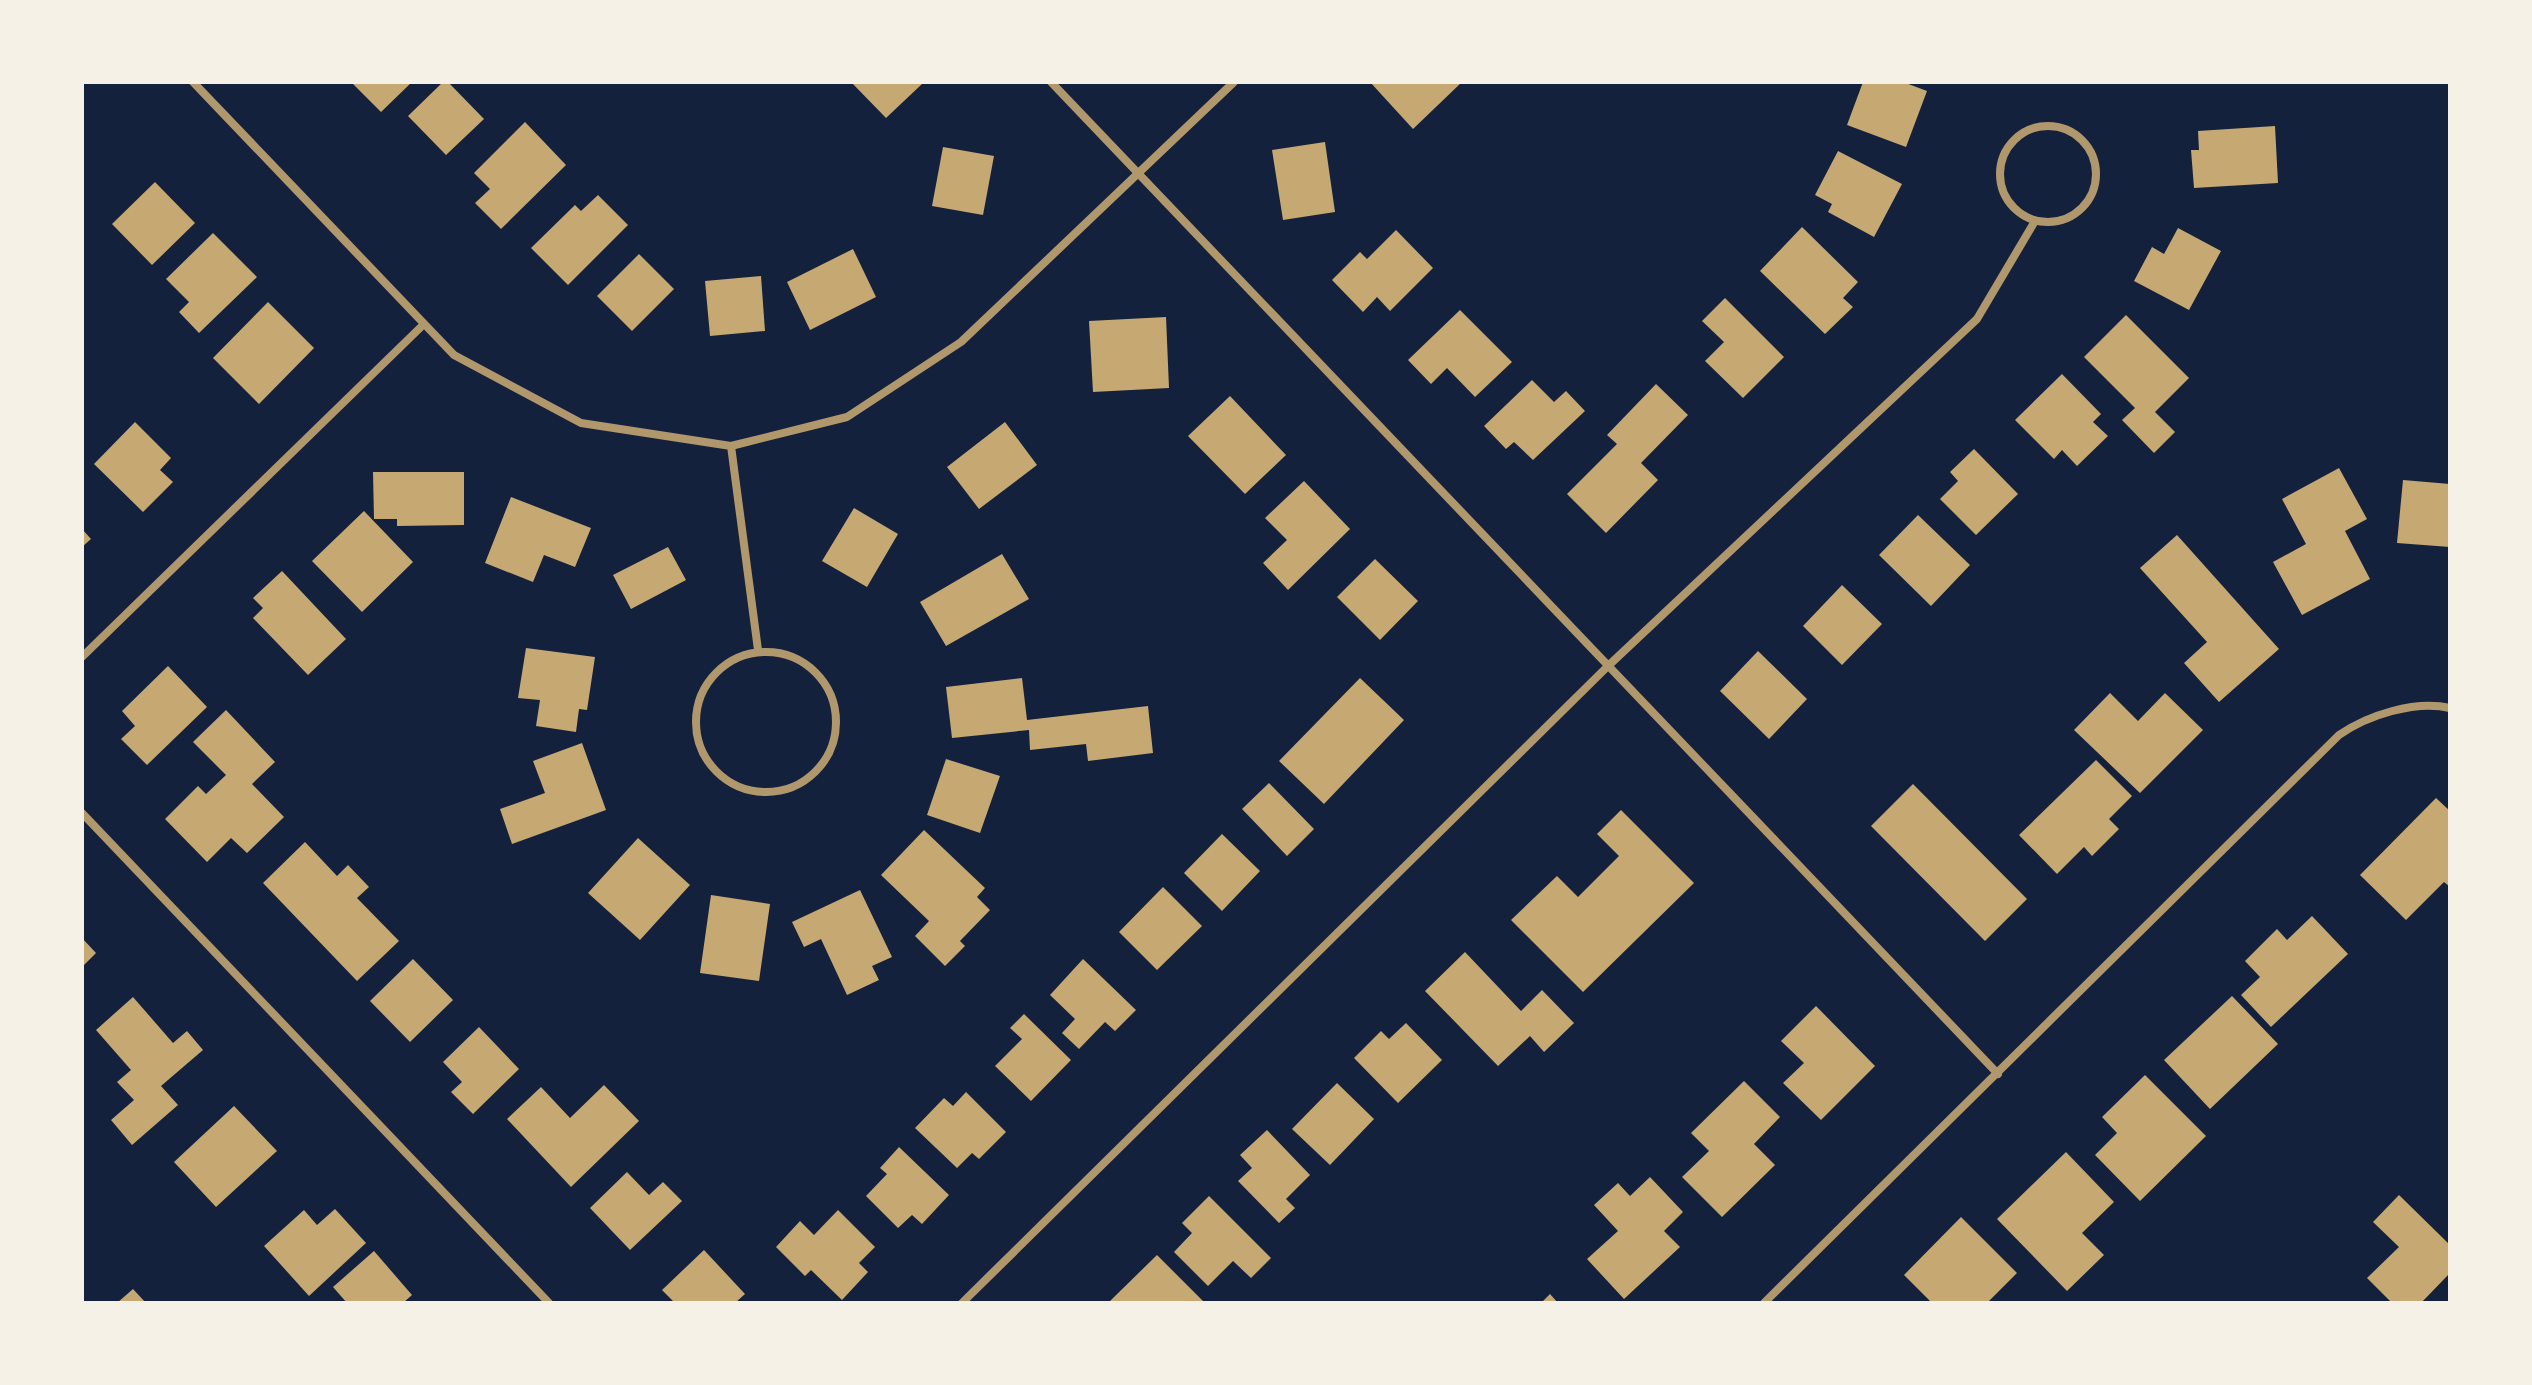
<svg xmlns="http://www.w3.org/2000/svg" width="2532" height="1385" viewBox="0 0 2532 1385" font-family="Inter,sans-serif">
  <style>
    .building { fill: #c6a872 }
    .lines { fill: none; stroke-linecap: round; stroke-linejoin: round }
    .minor { stroke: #b1986c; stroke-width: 8 }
  </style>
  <rect width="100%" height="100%" fill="#14213d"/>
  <path class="building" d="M351,82h61l-31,30z
    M443,82h5l36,37 -38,36 -38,-39z
    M851,82h70l1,2 -36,34z
    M1370,82h92l-49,47z
    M1863,82h40l24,9 -21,56 -59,-22z
    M525,122l41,43 -65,64 -26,-26 15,-14 -16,-16z
    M2275,126l3,57 -84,5 -3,-38h8l-1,-19z
    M1325,142l10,70 -52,8 -11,-70z
    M943,147l51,9 -11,59 -51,-9z
    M1838,151l64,33 -28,53 -46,-25 4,-8 -17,-9z
    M155,182l40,41 -43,42 -40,-41z
    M598,195l30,30 -60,60 -37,-37 44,-43 6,6z
    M1802,227l56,55 -15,16 10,9 -28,27 -65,-63z
    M2178,228l43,23 -32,59 -55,-29 18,-34 12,7z
    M1396,230l37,38 -43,43 -13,-14 -14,15 -31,-32 28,-28 7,7z
    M213,233l44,44 -58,56 -20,-21 10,-10 -23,-23z
    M853,249l23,48 -66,33 -23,-48z
    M639,254l35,35 -42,42 -35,-35z
    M761,276l4,55 -55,5 -5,-55z
    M1725,298l59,59 -41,41 -38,-37 19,-19 -22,-21z
    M268,302l46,46 -55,56 -46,-46z
    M1460,310l52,52 -37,35 -28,-29 -16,16 -23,-24z
    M2126,315l63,63 -34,34 20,20 -21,21 -32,-33 13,-12 -51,-51z
    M1166,317l3,71 -76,4 -4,-71z
    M2062,374l39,40 -8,8 15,14 -31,30 -15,-16 -8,9 -39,-39z
    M1532,380l22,22 12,-11 19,20 -52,49 -19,-18 -8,7 -22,-23z
    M1656,384l32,31 -47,48 17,17 -52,53 -39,-39 50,-50 -10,-9z
    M1230,396l56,59 -41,39 -57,-58z
    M135,422l36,36 -11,12 13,12 -30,30 -49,-48z
    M1005,422l32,43 -58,44 -32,-42z
    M1974,449l44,45 -42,41 -36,-36 18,-18 -8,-9z
    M2339,468l28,51 -22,12 25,48 -68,36 -29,-53 33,-18 -24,-45z
    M373,472h91v53l-67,1v-7h-23z
    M2403,480l47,4v63l-53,-4z
    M1304,481l46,48 -62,61 -25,-27 24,-23 -22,-22z
    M511,497l80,31 -16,39 -31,-12 -11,27 -48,-19z
    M854,508l44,26 -31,53 -45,-26z
    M364,511l49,51 -51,50 -50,-51z
    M1918,515l52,50 -39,41 -52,-51z
    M82,529l9,10 -9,8z
    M2177,535l102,114 -60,53 -35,-39 23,-21 -67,-74z
    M668,547l18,33 -55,29 -18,-34z
    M1002,554l27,45 -83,47 -26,-44z
    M1375,559l43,42 -38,39 -43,-43z
    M282,571l64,68 -38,36 -55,-57 10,-10 -10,-10z
    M1842,585l40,39 -40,41 -39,-39z
    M526,648l69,9 -8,53 -8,-1 -3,23 -40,-6 4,-26 -22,-2z
    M1758,651l49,48 -38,40 -49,-48z
    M168,666l39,41 -60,58 -26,-26 14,-13 -13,-15z
    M1022,678l5,42 121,-14 5,47 -65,8 -2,-17 -56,6 -1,-20 -77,8 -6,-51z
    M1360,678l44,42 -80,84 -45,-43z
    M2110,693l28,28 27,-28 38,37 -63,63 -66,-63z
    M226,710l49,52 -23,22 32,33 -37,36 -16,-15 -24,24 -42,-43 33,-33 8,8 20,-19 -33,-33z
    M582,743l24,67 -94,34 -12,-35 45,-16 -12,-32z
    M946,759l54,17 -20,57 -53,-18z
    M2096,760l36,36 -23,23 10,10 -27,27 -8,-9 -27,27 -38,-39z
    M1269,783l45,46 -27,27 -45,-47z
    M1913,784l114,115 -42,42 -114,-115z
    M2436,798l14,13v76l-6,-5 -38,38 -46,-45z
    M1621,810l73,73 -111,109 -72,-72 46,-44 21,21 41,-41 -22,-22z
    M924,830l61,58 -8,9 13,13 -30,31 5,5 -20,20 -30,-30 14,-15 -48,-46z
    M1222,834l38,37 -38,40 -38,-38z
    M638,838l52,47 -50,55 -52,-47z
    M305,842l32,34 11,-11 21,22 -12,11 42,43 -42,40 -94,-98z
    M1163,887l39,39 -45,44 -38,-38z
    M860,890l32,67 -20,9 7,14 -32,15 -26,-56 -17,8 -12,-25z
    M711,895l59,9 -11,77 -59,-8z
    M2312,916l36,38 -77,73 -30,-32 19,-18 -15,-16 32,-32 10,11z
    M82,938l14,15 -14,14z
    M1465,952l56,59 21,-21 32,33 -30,29 -14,-16 -32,30 -73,-75z
    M413,959l40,41 -43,42 -40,-41z
    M1083,959l53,51 -21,21 -10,-9 -26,27 -17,-16 13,-14 -25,-24z
    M2232,996l46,48 -68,65 -46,-49z
    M133,997l40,46 14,-12 16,19 -42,36 17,19 -46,40 -21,-25 23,-20 -17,-18 14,-12 -35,-40z
    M1816,1006l59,60 -54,54 -38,-37 21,-20 -23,-22z
    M1024,1014l47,46 -40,41 -36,-35 27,-27 -12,-11z
    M1406,1023l36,37 -44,43 -44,-45 27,-27 8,8z
    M479,1027l40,42 -46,45 -22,-22 11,-10 -19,-20z
    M2145,1075l61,61 -66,65 -45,-46 22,-22 -15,-16z
    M1744,1081l36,36 -26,27 21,21 -53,52 -40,-40 27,-26 -18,-18z
    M1337,1083l37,36 -44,46 -38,-36z
    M604,1085l35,36 -68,66 -64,-68 34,-32 29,31z
    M966,1092l40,40 -27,27 -7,-6 -15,15 -42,-40 29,-30 9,8z
    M234,1106l43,45 -61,56 -42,-45z
    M1267,1130l43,45 -24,24 9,9 -16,15 -41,-42 14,-13 -12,-13z
    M899,1147l50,48 -27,29 -10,-9 -14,13 -32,-32 21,-22 -7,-6z
    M2066,1152l48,50 -32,31 22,22 -37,36 -70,-72z
    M627,1172l22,23 14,-13 19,19 -52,49 -40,-42z
    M1650,1177l33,35 -19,19 16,16 -56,52 -37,-40 31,-28 -24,-26 24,-22 12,13z
    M2399,1195l51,50v28l-29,30h-29l-25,-25 32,-31 -26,-25z
    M1209,1196l62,62 -20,20 -18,-17 -25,25 -34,-34 18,-19 -10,-10z
    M335,1209l31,34 -57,53 -45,-50 40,-36 13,15z
    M838,1210l37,37 -16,16 9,9 -26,28 -31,-30 -6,6 -29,-29 24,-26 14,14z
    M1961,1217l56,56 -30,30h-55l-28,-28z
    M704,1250l41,44 -10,9h-60l-13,-13z
    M374,1251l38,44 -9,8h-56l-14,-16z
    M1157,1255l48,48 -95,-2z
    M133,1289l13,14h-29z
    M1550,1294l8,9h-17z"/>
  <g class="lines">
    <path class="minor" d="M193,82l261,273 127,68 150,23 116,-29 114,-75 273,-260
      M1051,82l947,992
      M2000 174a48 48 0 1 1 96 0a48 48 0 1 1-96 0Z
      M731,446l27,204
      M696 722a70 70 0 1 1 140 0a70 70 0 1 1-140 0Z
      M82,657l342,-333
      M82,813l467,490
      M962,1303l645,-636 370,-348 58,-98
      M1764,1303l575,-568c29,-20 76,-35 111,-27"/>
  </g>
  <rect width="2532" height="1385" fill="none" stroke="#f6f1e7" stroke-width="168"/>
</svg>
